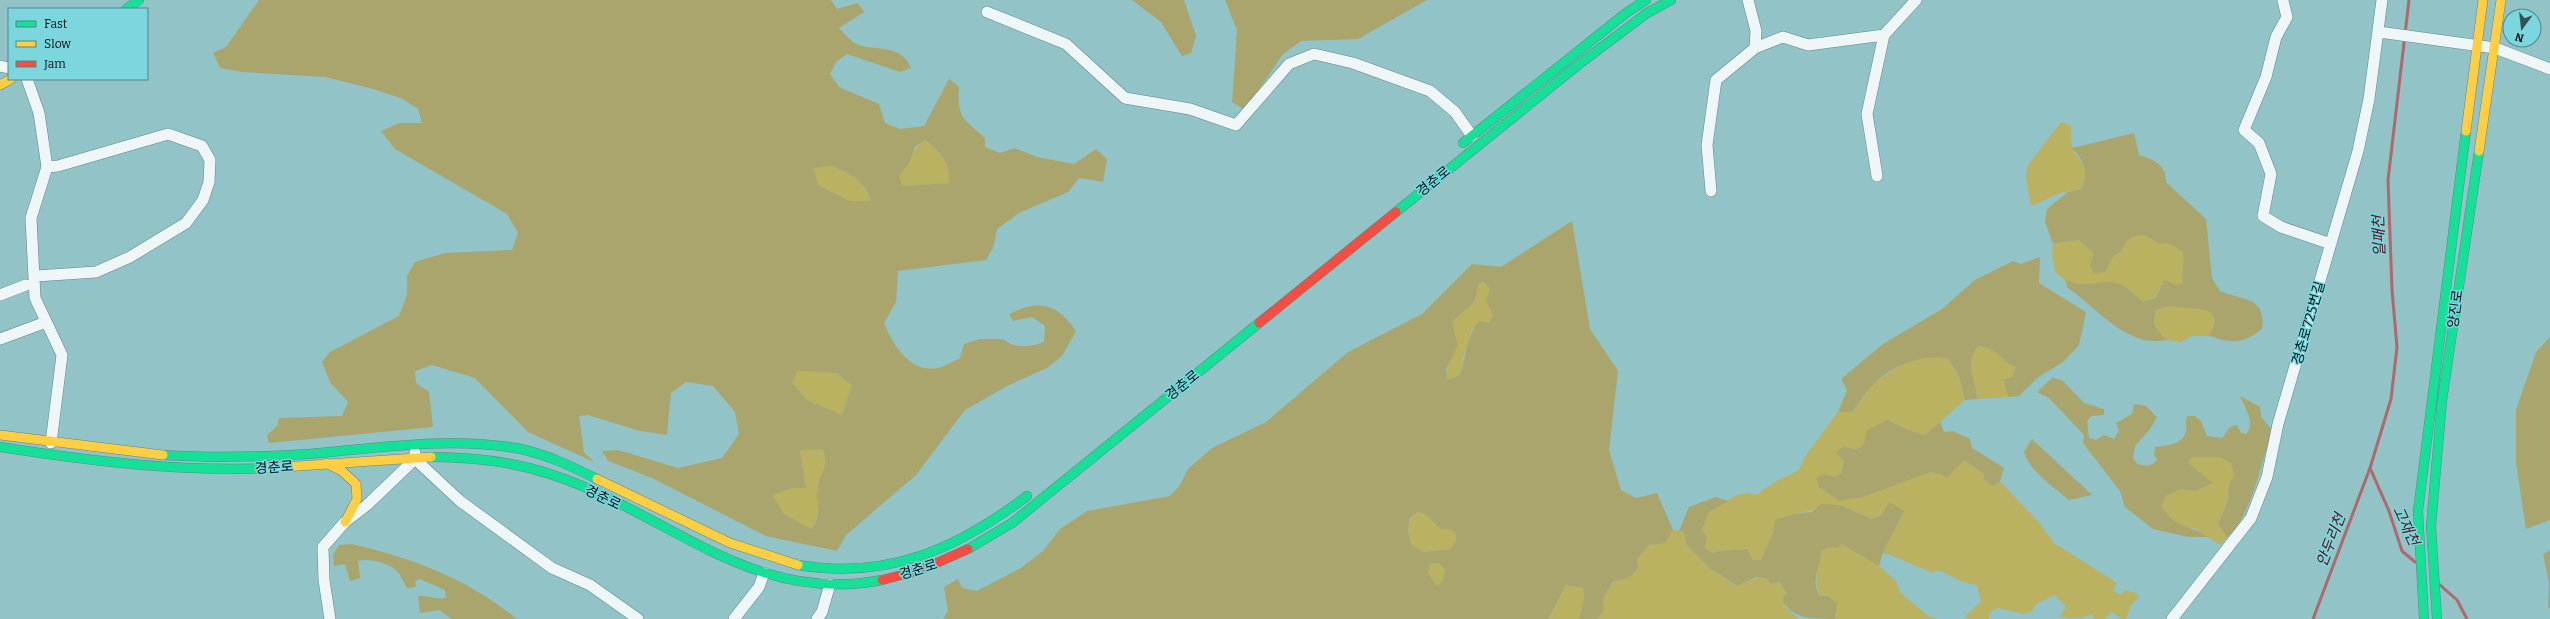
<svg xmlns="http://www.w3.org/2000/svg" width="2550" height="619" viewBox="0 0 2550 619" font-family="Bitter,'Noto Sans KR',serif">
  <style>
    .green { fill: #bab161 }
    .forest { fill: #a9a56d; fill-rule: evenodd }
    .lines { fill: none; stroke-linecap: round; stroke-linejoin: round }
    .stream { stroke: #b1686b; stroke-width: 3 }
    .street-casing { stroke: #5c878a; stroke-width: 12 }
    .fast-casing { stroke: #5c878a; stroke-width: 10 }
    .slow-casing { stroke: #5c878a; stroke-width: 10 }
    .jam-casing { stroke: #5c878a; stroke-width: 10 }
    .street { stroke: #eff6f7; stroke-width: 11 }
    .fast { stroke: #16e098; stroke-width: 9 }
    .slow { stroke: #ffcf43; stroke-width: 9 }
    .jam { stroke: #f24e42; stroke-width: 9 }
    .labels { text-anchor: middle; stroke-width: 3; stroke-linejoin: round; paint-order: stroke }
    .street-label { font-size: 14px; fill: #001517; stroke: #7cd6dd }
    .water-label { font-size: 15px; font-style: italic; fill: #5e0c14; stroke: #7cd6dd }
  </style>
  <rect width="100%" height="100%" fill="#92c3c7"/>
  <path class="green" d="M2061,122l10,4c0,7 -1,17 2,23 11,20 17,15 9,40l-22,4 -29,13 -5,-29 2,-12z
    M925,140c16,12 25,21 24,43l-47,3 -4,-11c11,-13 14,-26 27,-35z
    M831,166c21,8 33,14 40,35h-21l-32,-16 -4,-17z
    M2134,235h11l13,8h11l14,9c1,11 -2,20 1,32l-24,4 -4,10 -13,4 -15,-13 -30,-6 -20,3 -13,-6 -10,-8 -3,-18 1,-10 26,-4 15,14 10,18 10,-17 6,-2 6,-11z
    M1483,281l7,8v20l3,7 -4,7 -17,6 -8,25 -4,21 -13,5c-3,-22 13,-30 5,-58 13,-16 24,-10 26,-37z
    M2167,305c9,2 33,1 39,3 12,4 8,20 3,28h-17l-11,6 -15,-2 -12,-15 1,-14z
    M1978,346c24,3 20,14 39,21l-4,9 -9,4 4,17 -31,2c-1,-22 -14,-33 1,-53z
    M1939,356l9,3 11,17 6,24 -40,35 -17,-5 -20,-10 -31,31 -14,-5 -6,7 7,8 -2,11 -6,5 -13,-3 -6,4 73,8 40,-14 11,2 23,-14 20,14 10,12 6,-5 41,44 13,18 63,40 -4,8 8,4 4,-5 13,4v4l-7,7 -5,14h-4l-10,-7 -8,7h-10l-2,-5c-9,5 -22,5 -32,3l6,-10 -11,-12 -19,9 -4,7 -8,3 -26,-6 -9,5v6h-21l-3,-3 16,-14 -4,-17c-17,-2 -24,-9 -39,-15l-5,3 -50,-21 21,-41 -22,4 -10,4 -33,-14 -45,9 -21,19 -12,27h-8l-7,-11c-11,2 -22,0 -33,4l-8,-4 2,-12 -5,-7 6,-17c16,-8 29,-25 48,-18l22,-15 20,-9 8,-16 32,-43h14l22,-29 33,-22z
    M796,371l40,2 16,12 -10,30 -35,-15 -15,-17z
    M823,449c6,24 -1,18 -5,38 -4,17 5,25 -7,42l-27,-15 -13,-19 21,-7h14l-6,-38z
    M2205,455l15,2 11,6 3,14 -5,7 -1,17 -10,23 9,13 -7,8 -26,-17 -12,-1 -13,-9 -8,-12 5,-10 15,-7 13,2 18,-8 -24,-20 4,-6z
    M1418,512l8,2 14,15h8l7,3 1,9 -5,8 -28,3 -12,-8 -3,-12 3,-14z
    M1673,530l11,2 3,13 24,24 25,17c22,-10 36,-15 51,7l-2,14 14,12h-202l7,-9 -1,-12 12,-17 14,-3 8,-19 12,-14 16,-2z
    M1842,544l37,22 17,15 4,11 28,24 9,3h-102l2,-4c-15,-17 -23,-22 -20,-46 1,-7 5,-10 4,-18l9,-4 7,1z
    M1439,563l6,5 -2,13 -6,5 -9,-13 2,-9z
    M1566,585l17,3 1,11 -5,20h-31z"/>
  <path class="forest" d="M259,0h572l6,9 21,-6 6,9 -25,16c4,4 9,10 14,14 19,12 46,-2 58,26l-11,4 -53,-18 -11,8 -6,12 9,13 40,17 6,19 15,6 24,-3 25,-47 10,8c-2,32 4,31 26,51v9l15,6 15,-5 22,9 37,7 22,-15 11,10 -4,23 -24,-4 -11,14 -49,21 -22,16 -4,19 -7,12 -88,11 -2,31 -12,21c9,21 25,50 53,45 7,-1 16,-7 23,-10l4,-14 16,-5h23c11,10 28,8 41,3l1,-16 -13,-9 -19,4 -4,-7c30,-15 48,-11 67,17l-14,25 -15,12 -38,17 -44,25 -49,65 -70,60 -9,16 -71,-15 -114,-58 -44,-17 -6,-10 16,-1 60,18 44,-10 17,-24 -4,-22 -22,-26 -27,-4 -15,11 -4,42 -27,-4 -52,-16 -9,1 5,36 10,10 -66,-30 -53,-54 -43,-13 -17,6 1,12 13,9 4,35 -164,16 -2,-8 10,-9 2,-8 63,-2 6,-14 -18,-20 -8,-20 8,-10 69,-36 8,-21v-19l8,-14 30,-9 67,-3 6,-17 -11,-19 -112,-65 -14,-18 18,-8h23l-4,-14 -15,-10 -30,-10 -48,-12 -83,-5 -22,-4 -7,-15 13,-6zM925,140c16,12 25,22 24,43l-47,3 -3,-11 10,-12 6,-16zM832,166c19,8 33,14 39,35h-21l-32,-16 -4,-17zM797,371l39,2 16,12 -10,30 -35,-15 -15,-17zM823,449c6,24 -2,18 -5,38 -4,17 6,26 -7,42l-27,-15 -12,-19 20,-7h14l-6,-38z
    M1132,0h52l12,36 -5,17 -9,3 -21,-34z
    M1225,0h202l-69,39 -57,2 -18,13 -38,56 -13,-8 5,-72z
    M2134,133l5,22c15,5 27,9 27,27l40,37 6,59 8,13c24,10 46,5 42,38 -21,16 -29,14 -53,7 15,-27 -4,-27 -24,-28 -14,-1 -16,-4 -30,3l-1,14 12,15c-38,9 -70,-33 -98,-52l-3,-8c23,10 31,-1 50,3 11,2 20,12 28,19l13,-4 8,-18 12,5 7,-2c-1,-11 1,-20 0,-31l-14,-9 -10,1 -14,-9 -11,1 -8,6 -6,11 -6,2 -9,17 -11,2 -4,-9 4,-11 -15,-14 -26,4 -8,-22 2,-13 21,-17 14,-3c6,-20 4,-25 -10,-41z
    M1572,221l18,108 28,42 -9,79 12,40 15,8 21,-5 16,37 -8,13 -16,2 -12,14 1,9 -9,10 -15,3 -11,17 1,12 -7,9h-18l5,-20 -1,-11 -17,-3 -18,34h-605l5,-8 -4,-24 14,-8 4,9 15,3 44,-23 22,-17 17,-22 27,-18 83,-15 10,-11 8,-16 24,-21 54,-26 82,-70 74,-38 50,-50 29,3zM1483,281l7,8 -4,11 7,16 -4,7 -10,-2c-13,16 -13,35 -19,54l-13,5 -1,-11 12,-23 -6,-24c13,-15 24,-12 26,-37zM1418,512l8,2 14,15h8l7,3 1,9 -5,8 -28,3 -12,-8 -3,-12 2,-14zM1439,563l6,6 -2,12 -6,5 -9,-13 2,-9z
    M2040,257l-1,26 47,29 -7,33 -16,17 -26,16 -18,18 -11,1 -4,-17 9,-4 3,-9c-17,-7 -16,-18 -38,-21 -15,20 -2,31 -1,53l-12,1 -6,-24 -11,-17c-23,-7 -59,8 -75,26 -8,8 -14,18 -21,27h-14l9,-22 -6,-11 42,-35 59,-35 33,-29 38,-19 8,3z
    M2550,337v183l-24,9 -10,-66v-53l20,-58z
    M2052,378l10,2 22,23 20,6v6l-12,1 -5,5 2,17 7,2 8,-5 10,4 5,-9 -3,-7 16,-9 2,-10 12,2 11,11 -7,12 -15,17 -2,12 4,6c9,2 14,3 20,-4l-3,-6 1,-7c10,-1 27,-2 31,-15 1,-5 -1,-10 1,-16h8l6,5 6,15 15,2 8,-11 7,-2 4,8 5,1c10,-11 -1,-26 -6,-38l20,11 1,10 11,13c-10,30 -21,88 -45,107l-9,-13 10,-23 1,-17 5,-7 -3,-14 -11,-6h-28l-4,6 25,20 -19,8 -13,-2 -15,7 -5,10c15,23 26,17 47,31h-20l-35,-8 -28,-22 -5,-16 -37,-48 1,-8 -35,-37 -12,-6z
    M1888,420l20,10 17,5 15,-13 4,10 9,-1 17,8 2,9 32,20 -4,13 -7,5 -9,-7v-5l-20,-14 -17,18 -6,-4 -11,-2 -64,24 -26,5 -21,-14 -3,-9 7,-4 13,3 6,-5 2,-11 -8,-8 7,-7 14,4 7,-6 3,-14z
    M2032,439l60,56 -23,5c-15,-13 -40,-29 -45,-48z
    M1716,497l12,4 -20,12 -6,17 5,7 -2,12 8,4c11,-4 22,-2 34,-4l6,11h8l12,-27 2,-13 19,-6 18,-2 9,-8 18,1 33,14 10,-4 7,-13 15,9 -21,41 -4,14 -37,-22 -5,4 -7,-1 -9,4c1,15 -12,28 -1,45h8l9,7 -2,16c-23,0 -45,0 -53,-21l5,-5 -8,-11 -8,2 -5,-6 -10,-1 -19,9 -26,-17 -24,-24 -3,-13 -5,-1 10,-24z
    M352,544c63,15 114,34 165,75h-65l-13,-9 -19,3 -2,-17c10,-1 17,4 28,2l-1,-8 -25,-11 -5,2 1,6 -9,1c-3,-5 -6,-12 -10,-17 -8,-8 -29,-13 -39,-10l2,17 -10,3 -5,-17 -11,2 -1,-11 6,-10z
    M2550,550v58l-2,-1 1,-24 -6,-29z"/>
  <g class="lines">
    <path class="stream" d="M2370,468l19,43 13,40 13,11
      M2440,585l17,15 10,19
      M2313,619l57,-151 21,-69 6,-52 -5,-57 -4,-110 21,-180"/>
    <defs>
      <path id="street" d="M2283,1l4,16 -11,20 -10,40 -22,53 15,13 12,31 -8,42 18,11 50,17
        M987,12l79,32 59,54 65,11 46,16 53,-61 25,-10 39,9 77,28 25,21 17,24
        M2379,32l116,16 55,21
        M1755,48l28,-11 25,8 76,-10
        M0,66l9,2
        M27,79l12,34 8,54 -16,51 4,80 27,57 -11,88
        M1877,176l-10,-62 17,-79 32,-35
        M1711,191l-4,-46 9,-65 39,-32 1,-17 -8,-31
        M36,276l60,-4 34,-15 56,-34 17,-23 6,-18 1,-22 -8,-14 -34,-12 -110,32 -11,1
        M0,295l26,-10
        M0,339l46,-17
        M415,453v6l45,42 92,67 38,17 48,34
        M330,619l-6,-39 -1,-33 22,-25 22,-17 48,-46
        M734,619l25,-32 5,-14
        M817,619l5,-7 8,-28
        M2172,619l79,-101 16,-41 11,-53 80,-273 11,-52 13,-99"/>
      <path id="fast" d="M126,9l13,-9
        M1463,143l163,-130 20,-13
        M1396,212l182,-147 69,-52 24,-13
        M0,447c89,14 178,25 269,21
        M163,455c49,3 97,2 146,-1 69,-6 143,-18 212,-5 27,6 52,18 76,30
        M431,457c40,0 80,4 119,17 115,37 201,132 332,106
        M968,549l44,-26 247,-200
        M798,565c90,15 159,-16 229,-69
        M2424,619l-6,-108 48,-380
        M2437,619l-6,-93 11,-125 37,-250"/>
      <path id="slow" d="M0,85l11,-6
        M2466,131l17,-131
        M2479,151l22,-151
        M0,435l163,20
        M326,463l16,8 14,13 1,15 -12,23
        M269,468l162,-11
        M597,479l133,64 68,22"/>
      <path id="jam" d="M1259,323l137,-111
        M882,580l39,-10 47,-21"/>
    </defs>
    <use href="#street" class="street-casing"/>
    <use href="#fast" class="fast-casing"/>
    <use href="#slow" class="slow-casing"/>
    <use href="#jam" class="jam-casing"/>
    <use href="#street" class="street"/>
    <use href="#fast" class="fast"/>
    <use href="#slow" class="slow"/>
    <use href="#jam" class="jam"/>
  </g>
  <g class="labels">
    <g class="street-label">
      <text transform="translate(1433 181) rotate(-39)" y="5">경춘로</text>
      <text transform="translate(2455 309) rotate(-82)" y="5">양진로</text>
      <text transform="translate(2308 323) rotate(-74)" y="5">경춘로725번길</text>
      <text transform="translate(1182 385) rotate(-39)" y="5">경춘로</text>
      <text transform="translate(274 467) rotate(-4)" y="5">경춘로</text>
      <text transform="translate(603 497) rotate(26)" y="5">경춘로</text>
      <text transform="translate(918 569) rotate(-17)" y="5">경춘로</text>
    </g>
    <g class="water-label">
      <text transform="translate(2379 236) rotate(-92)" y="5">일패천</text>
      <text transform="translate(2406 526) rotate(65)" y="5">고재천</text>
      <text transform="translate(2331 540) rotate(-69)" y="5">안두리천</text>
    </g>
  </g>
  <rect x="8" y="8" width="140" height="72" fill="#7cd6dd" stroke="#4a898e"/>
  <rect x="16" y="21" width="20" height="6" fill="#16e098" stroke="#4a898e"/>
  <text x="44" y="28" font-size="12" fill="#001517">Fast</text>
  <rect x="16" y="41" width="20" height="6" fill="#ffcf43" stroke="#4a898e"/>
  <text x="44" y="48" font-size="12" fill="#001517">Slow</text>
  <rect x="16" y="61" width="20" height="6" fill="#f24e42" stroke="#4a898e"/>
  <text x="44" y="68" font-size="12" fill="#001517">Jam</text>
  <g transform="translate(2522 28) rotate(195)"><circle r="19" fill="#7cd6dd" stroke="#4a898e"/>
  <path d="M0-3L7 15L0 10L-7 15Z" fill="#335255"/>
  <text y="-6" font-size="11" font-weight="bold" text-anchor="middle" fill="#001517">N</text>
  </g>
</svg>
